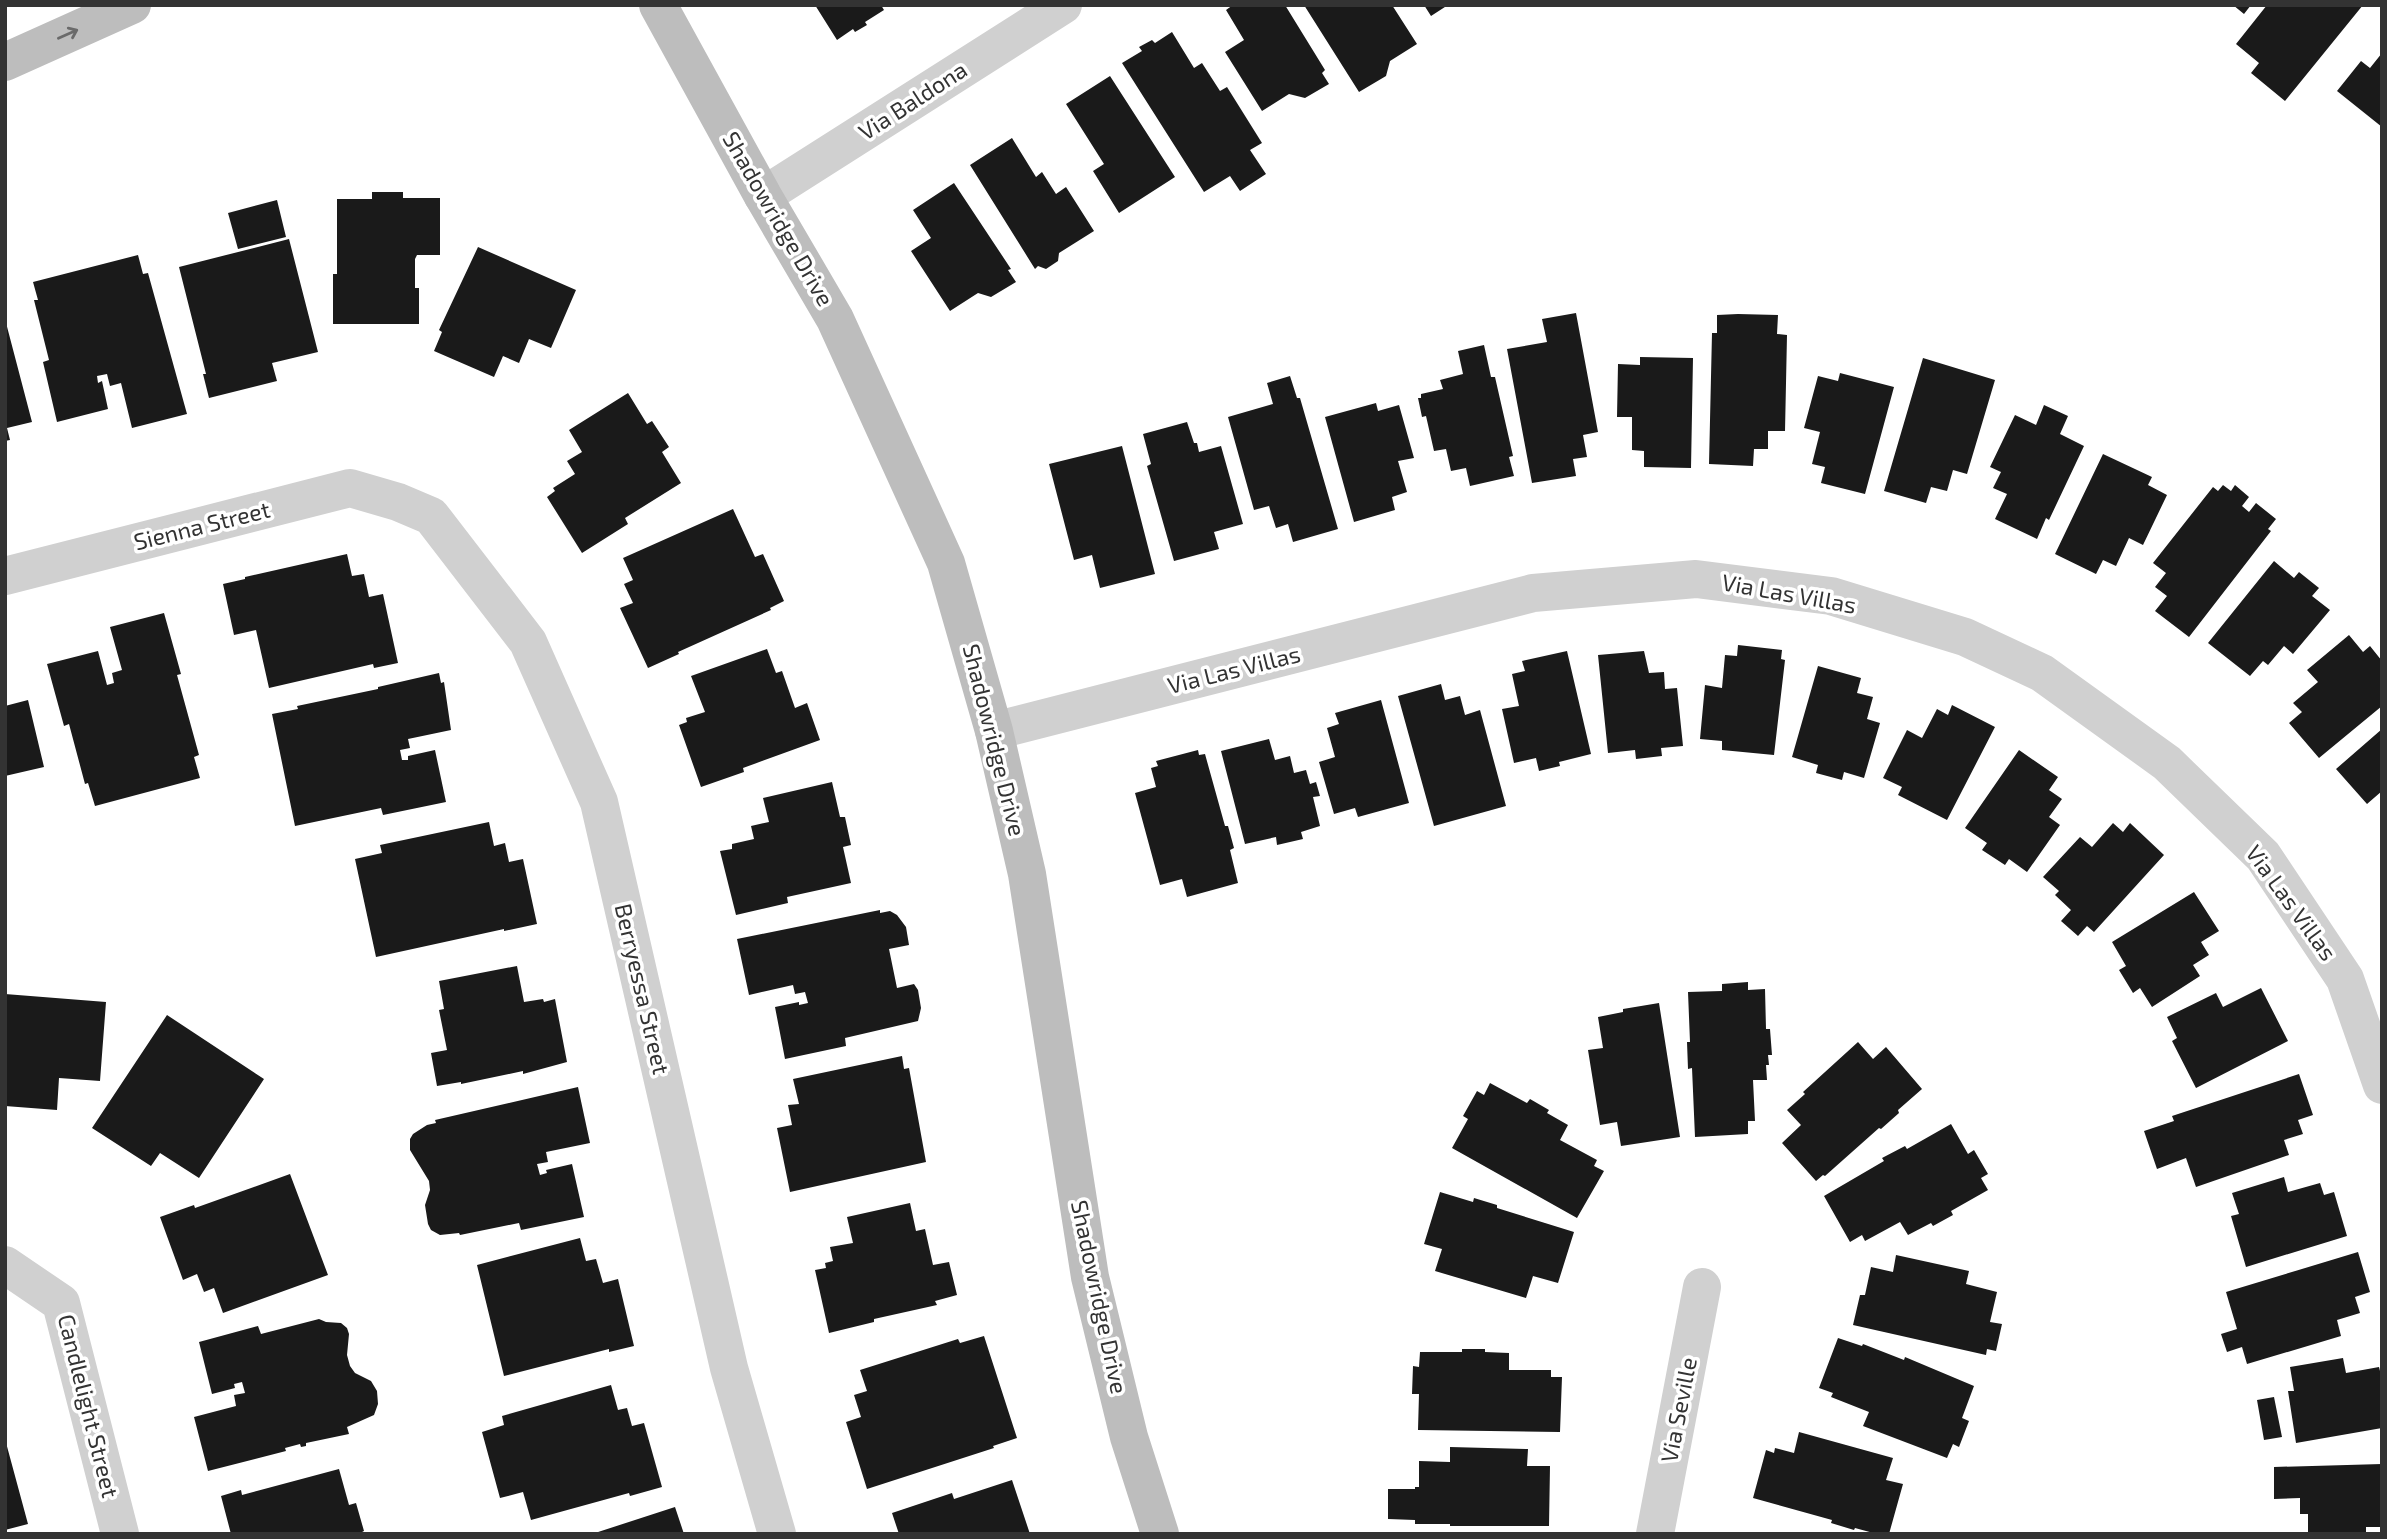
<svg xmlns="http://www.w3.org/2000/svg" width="2387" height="1539" viewBox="0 0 2387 1539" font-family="'Exo 2',sans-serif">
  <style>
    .building { fill: #1a1a1a }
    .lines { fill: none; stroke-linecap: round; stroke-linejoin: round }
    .street { stroke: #d0d0d0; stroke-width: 38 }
    .secondary { stroke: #bdbdbd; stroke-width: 38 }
    .oneway { stroke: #6a6a6a }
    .labels { text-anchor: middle; stroke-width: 7; stroke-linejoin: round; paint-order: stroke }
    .street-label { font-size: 23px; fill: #333; stroke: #fff }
  </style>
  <rect width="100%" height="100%" fill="#fff"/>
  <path class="building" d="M815,5h66l3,5 -19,12 2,3 -12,7 -2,-3 -16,11z
    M1233,5h52l40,65 -3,3 7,11 -24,14 -16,-4 -27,17 -37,-59 19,-12 -18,-30z
    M1304,5h88l25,39 -27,17 -4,15 -27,16z
    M1424,5h24l-17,11z
    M2233,5h18l-7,9z
    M2267,5h96l-78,96 -34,-28 8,-10 -23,-19z
    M1172,32l22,36 8,-5 18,28 7,-4 35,56 -12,7 16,24 -26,17 -10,-15 -26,16 -82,-129 20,-12 -3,-4 13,-7 3,3z
    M2382,53v74l-45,-36 24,-30 9,7z
    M1110,76l65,101 -56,36 -26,-42 11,-7 -38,-60z
    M1012,138l24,39 6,-5 14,22 10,-7 28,44 -35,22 -1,8 -12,8 -8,-3 -3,3 -65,-104z
    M954,183l57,86 -3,1 8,12 -25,15 -13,-4 -28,18 -39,-60 20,-13 -18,-28z
    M372,192h31v6h37v57h-23l-2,4v29h4v36h-86v-50h4v-75h35z
    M277,200l9,37 -48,12 -10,-36z
    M289,239l29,113 -46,11 5,18 -68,17 -6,-24h3l-27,-107z
    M478,247l98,43 -25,58 -22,-9 -10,24 -16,-7 -9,21 -60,-26 8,-19 -3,-2z
    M138,255l5,19 5,-1 39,141 -55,14 -11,-45 -11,3 -3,-12 -10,2 1,7 4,-2 6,28 -51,13 -14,-60 6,-2 -15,-60h4l-5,-18z
    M1576,313l22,119 -15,3 4,22 -14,2 3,17 -44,7 -25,-134 40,-7 -5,-23z
    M1738,314l40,1 -1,19 10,1 -2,96h-17v18h-14l-1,17 -44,-2 3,-131h5v-18z
    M5,319l27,103 -25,6 3,12 -5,1z
    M1484,345l7,32h4l18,79 -4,1 5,19 -44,10 -4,-18 -15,3 -5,-22 -12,2 -8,-35 -4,1 -4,-19h3v-4l22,-5 -3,-9 23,-6 -5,-23z
    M1640,357l53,1 -2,110 -47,-1v-16l-12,-1v-33h-15l1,-53 22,1z
    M1923,358l72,22 -28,94 -14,-4 -6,21 -16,-4 -5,16 -42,-12z
    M1840,373l54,14 -29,107 -44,-11 4,-16 -13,-3 8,-32 -16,-4 14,-52 20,5z
    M1290,376l7,22h3l38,131 -45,13 -5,-18 -12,4 -7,-22 -15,4 -26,-93 45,-13 -6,-21z
    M628,393l19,31 5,-3 17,26 -7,5 19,31 -56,35 3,6 -46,29 -35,-56 8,-6 -2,-3 22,-14 -8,-13 15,-9 -13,-22z
    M1376,403l2,8 21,-6 15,53 -16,3 9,31 -15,5 3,13 -41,12 -29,-105z
    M2044,405l24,11 -8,18 24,12 -35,74 -3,-2 -9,21 -42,-20 12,-25 -14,-6 8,-16 -11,-5 25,-52 21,10z
    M1187,422l7,21h3l2,9 22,-6 22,78 -29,8 5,17 -45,12 -27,-95 4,-2 -8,-30z
    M1122,446l33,128 -55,14 -8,-33 -18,5 -25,-96z
    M2103,454l49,23 -4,8 19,10 -24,50 -14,-7 -13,28 -13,-6 -7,14 -41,-20z
    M2223,485l8,6 4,-6 14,12 -7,9 7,6 7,-9 20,16 -8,10 3,2 -82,106 -34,-26 12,-15 -12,-9 11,-14 -13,-10 60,-76 5,4z
    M733,509l22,48 8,-3 21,47 -14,7 1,2 -93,42 1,2 -31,14 -28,-60 13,-5 -9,-19 9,-4 -10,-22z
    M347,554l5,22 12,-2 5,23 14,-3 15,69 -24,5 -1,-4 -104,24 -13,-58 -22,5 -11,-51 22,-5v-2z
    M2274,561l20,17 5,-6 20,16 -7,8 18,14 -37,44 -9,-8 -16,19 -5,-4 -13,15 -42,-33z
    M164,613l17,61 -4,1 22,80 -5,2 6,21 -105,28 -7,-23 -3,1 -16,-60 -5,2 -17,-62 51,-13 9,34 7,-2 -2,-10 10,-3 -12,-43z
    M2349,635l14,17 7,-6 12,15v45l-63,52 -30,-35 13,-11 -9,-9 25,-21 -11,-12z
    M1738,645l44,5 -1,9 4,1 -11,95 -52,-5v-9l-22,-2 5,-54 17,3 3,-33 12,1z
    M767,649l9,24 6,-2 13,37 12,-5 13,37 -77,28 1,4 -43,15 -22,-62 8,-3 -1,-4 19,-6 -14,-36z
    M1567,651l24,103 -32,8 1,4 -21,5 -3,-13 -22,5 -12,-54 17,-3 -7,-32 13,-3 -3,-10z
    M1644,651l5,22 15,-1 1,17 12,-1 6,58 -22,2 1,8 -26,3 -1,-9 -27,3 -10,-98z
    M1818,666l43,12 -4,15 16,4 -6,22 13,4 -16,55 -20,-6 -2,8 -26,-7 2,-8 -26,-8z
    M439,673l2,10 3,-1 7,48 -43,9 2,9 -10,2 2,10h6v-4l27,-6 11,52 -63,13 -2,-7 -86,18 -23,-112 26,-5 -1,-3 81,-17v-2z
    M1441,684l4,16 15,-4 5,19 15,-5 26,96 -72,20 -36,-130z
    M28,700l16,67 -39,9v-70z
    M1381,700l28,103 -51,14 -3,-9 -21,6 -15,-52 16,-5 -8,-29 12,-4 -4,-11z
    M1952,705l43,22 -48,93 -49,-25 4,-8 -19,-9 24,-48 15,8 15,-29 11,6z
    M2382,729v62l-15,13 -31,-35z
    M1269,739l6,21 15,-4 4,17 12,-3 4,14 6,-2 4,14 -7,1 7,29 -19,6 2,7 -26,6 -1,-8 -31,7 -24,-93z
    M1198,750l1,5 6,-1 20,72h3l6,22 -4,2 8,33 -51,14 -5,-18 -22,6 -25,-92 21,-6 -5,-19 7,-2 -2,-5z
    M2019,750l39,27 -9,13 13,9 -13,18 11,8 -33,47 -18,-13 -4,6 -23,-15 5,-7 -22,-15z
    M832,782l8,35h5l6,28 -8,2 8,36 -64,14 1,6 -52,12 -16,-64 12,-2v-5l22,-5 -3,-13 18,-4 -6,-24z
    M489,822l5,24 11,-3 4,19 14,-3 14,65 -33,7v-2l-128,28 -21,-98 27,-6 -2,-8z
    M2113,823l10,9 7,-9 34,32 -70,77 -7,-6 -9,10 -17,-15 10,-11 -16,-15 4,-4 -16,-14 37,-40 12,10z
    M2194,892l25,39 -18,11 8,13 -16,10 7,11 -48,31 -12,-19 -7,5 -14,-23 7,-4 -14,-24z
    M880,910v3l10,-2 7,4 9,12 3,18 -20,4 8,39 17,-4 4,6 3,18 -3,13 -73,17 1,8 -61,13 -10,-52 24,-5v3l9,-2 -3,-11 -10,2 -2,-9 -44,10 -12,-56z
    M517,966l7,36 19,-3 1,3 11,-3 12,63 -44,12v-3l-62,13v-2l-24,4 -6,-33 16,-3 -8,-40 5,-1 -5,-28z
    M1748,982v8l17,-1 1,40h4l2,26h-4l1,10h-3l1,15h-14l2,41h-7v13l-53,3 -3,-69 -4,1 -1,-27h3l-2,-50 34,-1v-7z
    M2261,988l27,53 -92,47 -24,-47 5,-3 -10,-21 49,-24 7,14z
    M5,994l101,8 -6,79 -41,-3 -2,32 -52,-4z
    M1659,1003l21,134 -59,9 -4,-24 -17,3 -12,-75 15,-2 -5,-31 25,-5v-3z
    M167,1015l97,64 -65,99 -39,-25 -9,13 -59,-38z
    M1858,1042l15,17 13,-12 36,42 -24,21 1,3 -18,16 -2,-1 -54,48 -2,-1 -7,6 -34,-38 19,-18 -14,-15 18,-16 -2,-2z
    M902,1056l2,13 5,-1 17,94 -136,30 -13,-64 15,-3 -4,-20 11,-1 -6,-25z
    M2299,1074l14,41 -15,5 5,14 -19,6 5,15 -93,32 -10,-29 -29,11 -13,-38 30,-10 -2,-5z
    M1490,1083l37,20 3,-4 19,11 -2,3 21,12 -8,15 37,20 -3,6 10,5 -27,47 -125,-70 16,-29 -5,-3 14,-25 7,4z
    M578,1087l12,56 -44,9 2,10 -11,2 3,11 7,-2 -1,-3 26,-6 12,53 -63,13 -2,-7 -59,12 -1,-2 -19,2 -9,-5 -3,-6 -3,-19 5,-15 -1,-9 -19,-31v-11l3,-5 14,-9 9,-2 -1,-3z
    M1951,1124l17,30 6,-4 14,24 -7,4 7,12 -37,21 2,4 -20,11 -2,-3 -23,12 -8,-13 -35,19 -3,-6 -12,7 -26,-46 60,-35 -2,-3 23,-12 2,3z
    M290,1174l38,101 -105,38 -9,-25 -10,4 -7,-18 -14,6 -23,-63 34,-12 1,3z
    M2284,1177l4,15 32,-9 4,12 10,-3 13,44 -101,31 -15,-51 8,-2 -7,-21z
    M1440,1192l33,10 1,-4 23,7v3l77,24 -16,51 -25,-7 -7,22 -91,-27 7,-22 -18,-5z
    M910,1203l6,28 9,-2 8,36 16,-3 8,33 -22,6 2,4 -63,14v3l-45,11 -14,-63 11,-2 -1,-5 8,-2 -3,-14 23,-4 -6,-26z
    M580,1238l6,23 10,-2 7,24 15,-4 16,67 -25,6v-3l-105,27 -27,-111z
    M2358,1252l12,40 -15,5 5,16 -23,7 4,16 -94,28 -5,-17 -15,5 -6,-18 16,-5 -11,-37z
    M1896,1255l73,16 -3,13 31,8 -7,30 12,2 -6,27 -9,-2 -1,6 -133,-30 7,-30h5l6,-28 22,5z
    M319,1319l7,3 15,1 6,5 2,6 -2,21 3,11 5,7 16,8 6,10 1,13 -4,11 -27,12 2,7 -43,9v3l-5,1 -1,-3 -15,4 1,3 -78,20 -14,-54 42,-11 -2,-11 11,-2 -3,-11 -8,2 1,4 -23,6 -13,-52 59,-16 3,8z
    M984,1336l33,102 -24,8 1,2 -127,41 -21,-67 15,-5 -7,-22 13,-4 -7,-21 98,-31 2,4z
    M1838,1338l24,8 1,-2 41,16 1,-3 69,29 -12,32 7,3 -10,26 -6,-3 -6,14 -84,-32 6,-14 -38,-15 2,-4 -14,-5z
    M1462,1349h23v3l24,1v17h42v7h11l-2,55 -142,-2 1,-36h-7l1,-28 6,1 1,-15h42z
    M2343,1358l3,15 33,-6 3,12v49l-86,15 -8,-52h6l-4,-24z
    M611,1385l7,25 9,-2 5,18 12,-3 18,64 -32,9 -1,-3 -98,27 -8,-28 -23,6 -18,-66 22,-7 -2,-9z
    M2274,1397l8,40 -18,3 -7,-40z
    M1799,1432l94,26 -7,22 17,4 -14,50h-12l-22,-6 -1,2 -23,-7 1,-3 -79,-22 13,-48 8,3 1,-5 19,5z
    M5,1439l23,85 -23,6z
    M1450,1447l78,2 -1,17h23l-1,60h-99v-2h-35v-4l-27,-1v-30h27v-2h4v-26l31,1z
    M2382,1464v63h-16v7h-58v-20h-8v-16l-26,1v-32z
    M339,1469l10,36 7,-2 8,28 -6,3h-127l-10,-38 20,-6 1,5z
    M1012,1480l18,54h-131l-7,-21 60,-20 2,6z
    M675,1507l9,27h-89v-1z"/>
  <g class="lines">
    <path class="street" d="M763,196l300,-191
      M5,576l345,-88 48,14 33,14 97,126 71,160 130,566 48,166
      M994,731l539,-138 163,-14 135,17 134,41 77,36 125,90 96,93 82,123 37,106
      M5,1265l56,38 59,231
      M1655,1534l47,-247"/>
    <path class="secondary" d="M658,5l105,191 72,123 111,244 48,168 33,143 63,403 39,160 31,97
      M5,62l127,-57"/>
  </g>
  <defs><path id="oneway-shaft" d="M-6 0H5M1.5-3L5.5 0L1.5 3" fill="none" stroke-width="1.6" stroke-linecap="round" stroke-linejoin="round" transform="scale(1.75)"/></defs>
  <use class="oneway" href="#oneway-shaft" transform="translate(68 34) rotate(-24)"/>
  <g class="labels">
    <g class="street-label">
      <text transform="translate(913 101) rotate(-33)" y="8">Via Baldona</text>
      <text transform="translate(778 219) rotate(60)" y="8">Shadowridge Drive</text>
      <text transform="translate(202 526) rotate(-14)" y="8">Sienna Street</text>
      <text transform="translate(1789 594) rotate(10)" y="8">Via Las Villas</text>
      <text transform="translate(1234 670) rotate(-14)" y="8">Via Las Villas</text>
      <text transform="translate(994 740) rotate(76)" y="8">Shadowridge Drive</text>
      <text transform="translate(2291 903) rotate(54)" y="8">Via Las Villas</text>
      <text transform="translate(642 989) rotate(77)" y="8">Berryessa Street</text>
      <text transform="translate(1099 1297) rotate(78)" y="8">Shadowridge Drive</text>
      <text transform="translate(88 1406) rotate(76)" y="8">Candlelight Street</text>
      <text transform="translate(1679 1410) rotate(-79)" y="8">Via Seville</text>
    </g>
  </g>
  <rect width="2387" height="1539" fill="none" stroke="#333333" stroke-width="14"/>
</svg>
